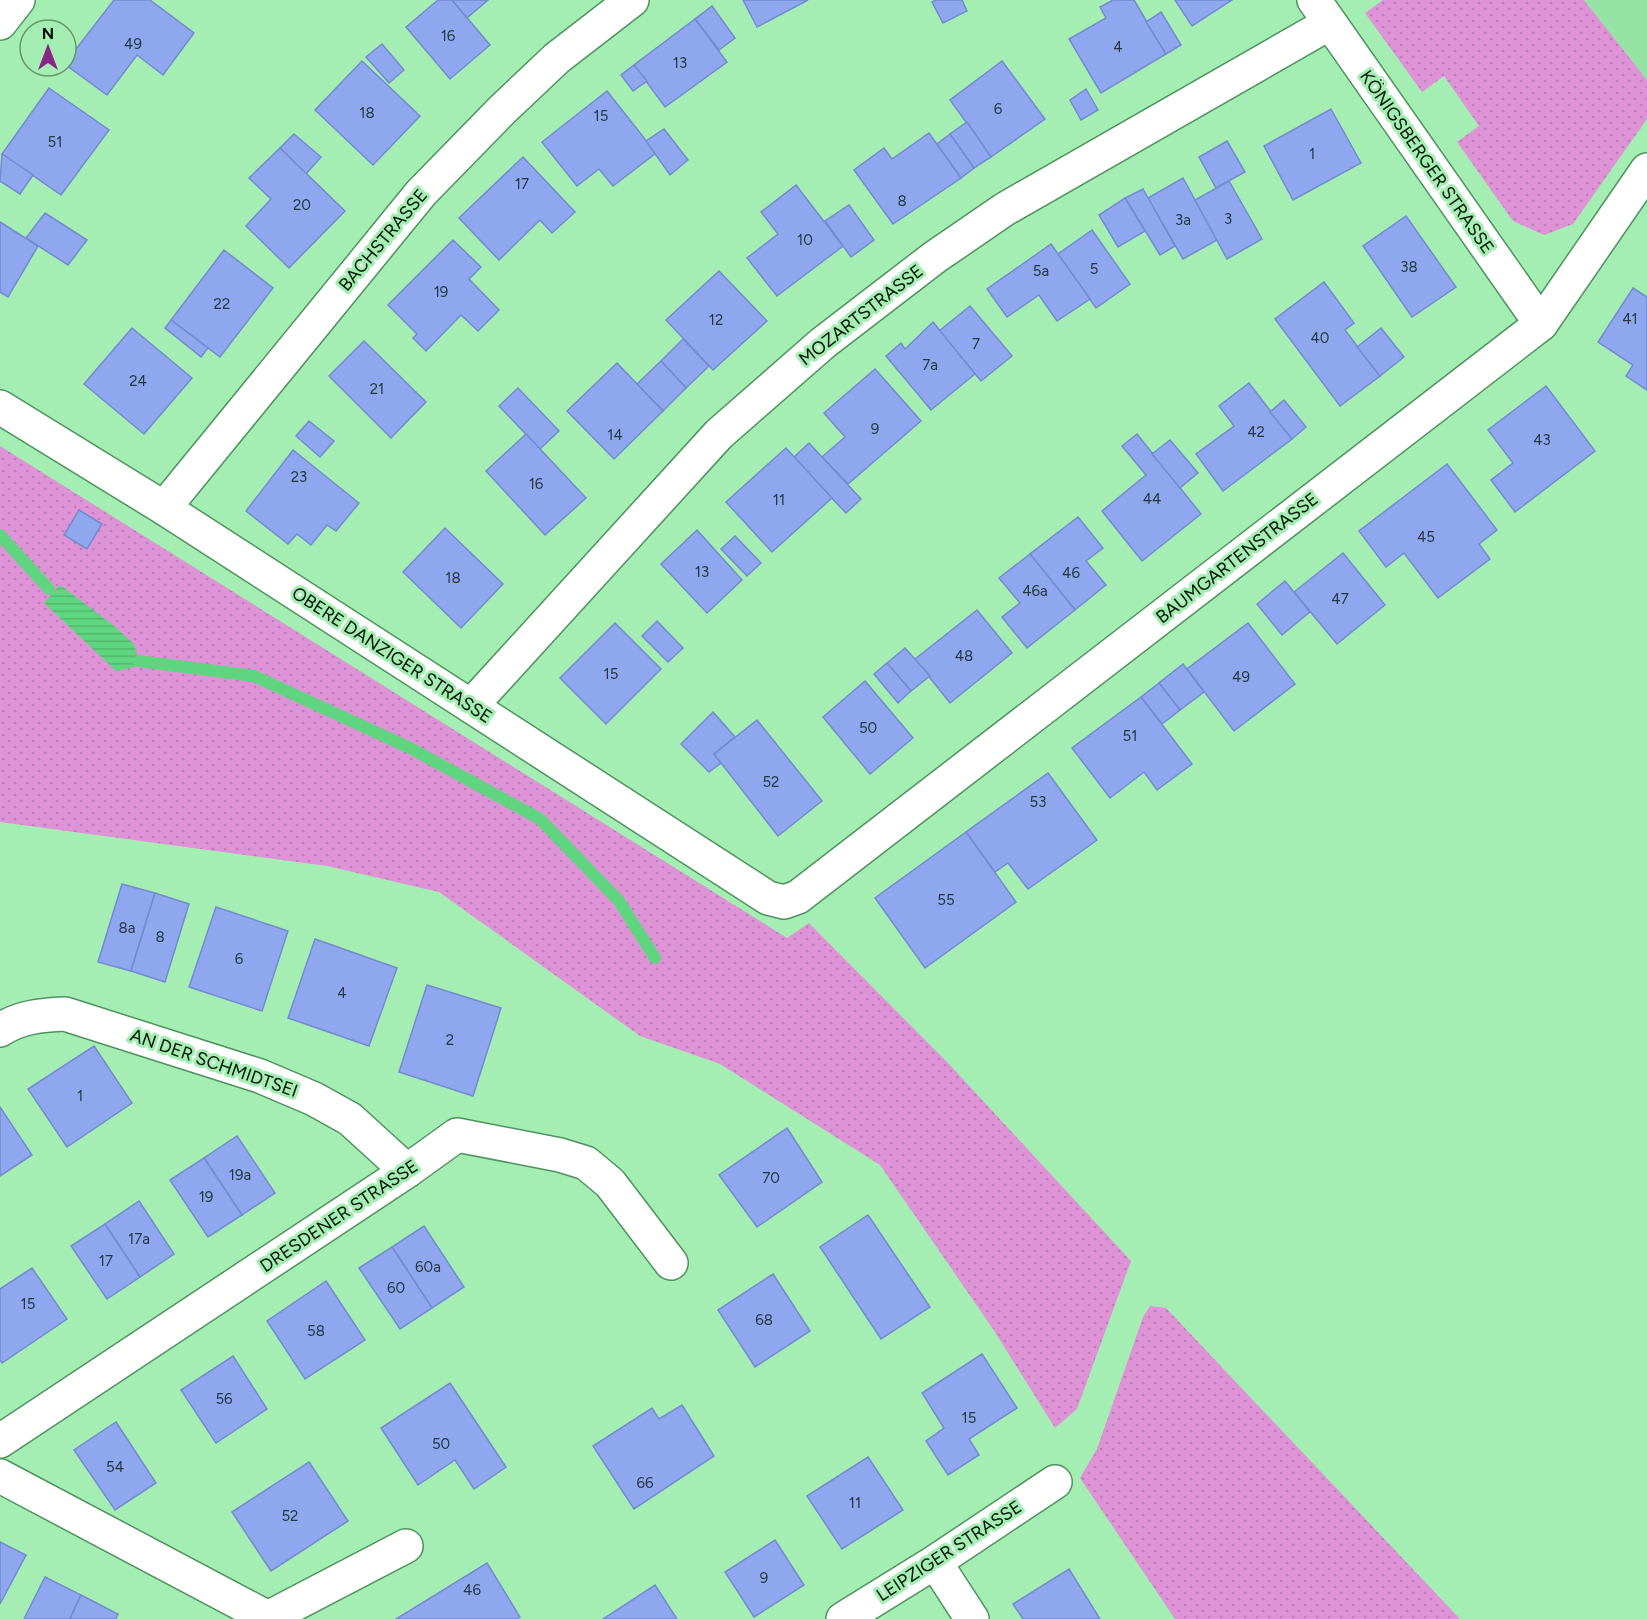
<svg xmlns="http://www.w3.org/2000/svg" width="1647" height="1619" font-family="Figtree,sans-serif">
	<defs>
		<pattern id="grass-dots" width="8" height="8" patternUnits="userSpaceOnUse" patternTransform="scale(1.5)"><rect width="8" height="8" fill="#de93d7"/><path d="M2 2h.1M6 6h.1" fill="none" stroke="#bd7eb7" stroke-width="1.8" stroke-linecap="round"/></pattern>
		<pattern id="water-rules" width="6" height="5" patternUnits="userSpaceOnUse" patternTransform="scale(1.5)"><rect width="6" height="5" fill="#60d57f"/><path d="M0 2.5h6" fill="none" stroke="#52b66c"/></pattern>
	</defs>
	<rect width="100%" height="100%" fill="#a5eeb3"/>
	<polygon fill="#95e4a5" points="1584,0 1647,0 1647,80"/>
	<g fill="url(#grass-dots)">
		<polygon points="1383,0 1584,0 1647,80 1647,119 1573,224 1544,235 1513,221 1457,142 1479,126 1444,76 1422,92 1365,13"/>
		<polygon points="0,446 787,938 809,923 948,1063 1131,1261 1077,1409 1055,1428 993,1329 880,1165 720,1064 640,1036 439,892 327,866 0,822"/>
		<polygon points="1150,1306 1166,1308 1460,1619 1175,1619 1080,1478 1097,1449 1143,1317"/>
	</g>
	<polygon fill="url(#water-rules)" points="60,585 113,625 134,644 139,661 135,667 116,671 44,603"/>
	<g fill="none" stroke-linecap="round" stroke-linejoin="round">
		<g stroke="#60d57f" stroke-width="12">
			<polyline points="0,535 49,589"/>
			<polyline points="139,661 254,676 412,749 540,819 619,901 655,958"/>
		</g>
	</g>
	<g fill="#8fa7ef" stroke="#748ad0" stroke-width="1.5">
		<polygon points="114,0 150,0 194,33 163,75 137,55 107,95 66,65 66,62"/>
		<polygon points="438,0 452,0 490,45 450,79 406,27"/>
		<polygon points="452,0 488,0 467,18"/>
		<polygon points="743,0 808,0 757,27"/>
		<polygon points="936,0 962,0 967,11 943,23 932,2"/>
		<polygon points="1113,0 1134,0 1166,54 1101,93 1069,39 1106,18 1100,7"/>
		<polygon points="1175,0 1232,0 1192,26"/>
		<polygon points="712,6 735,38 719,50 695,19"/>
		<polygon points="1161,12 1181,45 1166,54 1146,22"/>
		<polygon points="695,19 727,62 665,107 634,65"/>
		<polygon points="382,44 404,70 389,83 366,57"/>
		<polygon points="362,61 420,116 373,165 315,110"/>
		<polygon points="1002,61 1045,119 991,157 950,100"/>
		<polygon points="634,65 647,81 633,91 621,75"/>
		<polygon points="49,88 109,130 61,195 2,154"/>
		<polygon points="1086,89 1098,110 1081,120 1070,100"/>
		<polygon points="607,91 656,153 613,186 599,169 577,186 542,142"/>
		<polygon points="1331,109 1361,163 1293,200 1264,146"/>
		<polygon points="967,122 991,157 974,168 950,134"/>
		<polygon points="664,129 688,160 670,175 646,141"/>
		<polygon points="929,133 961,178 893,224 854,170 884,148 892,159"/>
		<polygon points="294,134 321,157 306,174 280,148"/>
		<polygon points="950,134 974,168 961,178 937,144"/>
		<polygon points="1227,141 1245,172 1216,188 1199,157"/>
		<polygon points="280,148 345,211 289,268 246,226 271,199 249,178"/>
		<polygon points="2,154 33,175 20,194 0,181"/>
		<polygon points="523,157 575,212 552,233 540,220 499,260 459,218"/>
		<polygon points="1183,178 1217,240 1183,259 1148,198"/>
		<polygon points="1229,181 1262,239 1227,259 1195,200"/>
		<polygon points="796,185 843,246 777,296 747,258 778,234 761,212"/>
		<polygon points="1143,189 1175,246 1160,255 1125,198"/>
		<polygon points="1125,198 1145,231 1118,247 1099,215"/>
		<polygon points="849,205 874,240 851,257 825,221"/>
		<polygon points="45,213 87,240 68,265 26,238"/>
		<polygon points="1406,216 1456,287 1412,317 1363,246"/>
		<polygon points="0,222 38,246 8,297 0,292"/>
		<polygon points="1092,230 1130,284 1096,308 1058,254"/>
		<polygon points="453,240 481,267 469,279 499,310 478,331 461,315 426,351 413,338 417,334 388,305"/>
		<polygon points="1051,244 1090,299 1057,321 1039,295 1007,317 987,289"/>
		<polygon points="224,250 273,288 220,357 171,320"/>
		<polygon points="719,271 767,321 713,370 666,320"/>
		<polygon points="1324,282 1354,323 1345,330 1380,376 1340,406 1275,319"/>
		<polygon points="1633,288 1647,297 1647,390 1626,376 1633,365 1598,342"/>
		<polygon points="970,306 1012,356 981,381 939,331"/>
		<polygon points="171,320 208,348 201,357 165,328"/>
		<polygon points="933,322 975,374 931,410 886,356 901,343 905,349"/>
		<polygon points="132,328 192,378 144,434 84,384"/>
		<polygon points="1381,328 1404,357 1380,376 1357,347"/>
		<polygon points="683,339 709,366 686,388 661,361"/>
		<polygon points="364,341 426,402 391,438 329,376"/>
		<polygon points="661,361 686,388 663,411 637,384"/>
		<polygon points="617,363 663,411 614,459 567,411"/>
		<polygon points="875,369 921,421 848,484 822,457 845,437 824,413"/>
		<polygon points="1249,383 1292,439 1223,491 1196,454 1234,426 1219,406"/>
		<polygon points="1546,386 1595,451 1515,512 1491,480 1513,463 1488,430"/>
		<polygon points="518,388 559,431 540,449 499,406"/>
		<polygon points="1284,400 1306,427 1292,439 1270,412"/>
		<polygon points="309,421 334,441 320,457 296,436"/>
		<polygon points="526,434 586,498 545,535 486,471"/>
		<polygon points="1137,434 1201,514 1142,561 1102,511 1146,475 1122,446"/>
		<polygon points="1170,440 1198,473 1180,488 1152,454"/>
		<polygon points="809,443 861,499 846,513 793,458"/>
		<polygon points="786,448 832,498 772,552 726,502"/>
		<polygon points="293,450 359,503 336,531 327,525 311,545 297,534 288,544 246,511"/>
		<polygon points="1447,464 1497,530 1479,544 1490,559 1438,598 1404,553 1386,567 1359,531"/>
		<polygon points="79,510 102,524 87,549 64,535"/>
		<polygon points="1078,517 1103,548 1086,561 1106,585 1075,610 1030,554"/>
		<polygon points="445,528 503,584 461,628 403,572"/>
		<polygon points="697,530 742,580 707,613 661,564"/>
		<polygon points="735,536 761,563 747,576 721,549"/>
		<polygon points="1343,553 1385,605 1337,644 1294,592"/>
		<polygon points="1030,554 1075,610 1027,648 1002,617 1020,603 999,578"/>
		<polygon points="1285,581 1310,612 1282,635 1257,604"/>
		<polygon points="977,610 1012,653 950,703 915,659"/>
		<polygon points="657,621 683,648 668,662 642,636"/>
		<polygon points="615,623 661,669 606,724 560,678"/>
		<polygon points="1248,623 1295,684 1234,731 1187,669"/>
		<polygon points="905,648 930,676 911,691 887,663"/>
		<polygon points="887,663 911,691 898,703 874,674"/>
		<polygon points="1183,664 1204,692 1180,710 1159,683"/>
		<polygon points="865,681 913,738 870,774 823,717"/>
		<polygon points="1159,683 1180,710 1162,724 1141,697"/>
		<polygon points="1141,697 1192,764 1157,790 1144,772 1110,798 1072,748"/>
		<polygon points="713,712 735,737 714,754 721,763 709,772 681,744"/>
		<polygon points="757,720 822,801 778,836 714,754"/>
		<polygon points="1048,773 1097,840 1028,889 1008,863 995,872 966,832"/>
		<polygon points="966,832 1016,902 925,968 875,898"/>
		<polygon points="122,884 155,893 131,971 98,962"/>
		<polygon points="155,893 189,904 165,982 131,971"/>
		<polygon points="216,907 288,931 262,1011 189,987"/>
		<polygon points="315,939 397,968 369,1046 288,1018"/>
		<polygon points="427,985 501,1008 473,1096 399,1072"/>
		<polygon points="94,1046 132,1103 67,1147 28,1089"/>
		<polygon points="0,1107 32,1155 0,1176"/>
		<polygon points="787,1128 822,1182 757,1227 719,1175"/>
		<polygon points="237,1136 275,1193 242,1215 204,1158"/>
		<polygon points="204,1158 242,1215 208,1237 170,1180"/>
		<polygon points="139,1201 174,1254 140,1277 105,1224"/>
		<polygon points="868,1215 930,1307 881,1339 820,1247"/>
		<polygon points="105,1224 140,1277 107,1299 71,1246"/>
		<polygon points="424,1226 464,1287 432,1308 392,1247"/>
		<polygon points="392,1247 432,1308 400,1329 359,1268"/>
		<polygon points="32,1268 67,1319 2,1363 0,1360 0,1289"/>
		<polygon points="773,1274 810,1331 755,1367 718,1310"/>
		<polygon points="326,1281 365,1340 305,1379 267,1321"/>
		<polygon points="982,1354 1017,1408 969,1439 979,1455 948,1475 926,1441 944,1428 922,1393"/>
		<polygon points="233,1356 267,1409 216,1443 181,1390"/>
		<polygon points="450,1383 506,1467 474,1489 455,1460 418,1485 381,1428"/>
		<polygon points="682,1405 714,1456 634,1509 593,1446 652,1408 659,1419"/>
		<polygon points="116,1422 156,1483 115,1510 74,1450"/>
		<polygon points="868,1457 903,1510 842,1549 807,1496"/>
		<polygon points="309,1462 348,1521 271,1571 232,1512"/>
		<polygon points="775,1540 804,1585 754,1617 725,1572"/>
		<polygon points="0,1542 26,1555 0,1604"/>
		<polygon points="487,1563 520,1617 517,1619 396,1619"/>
		<polygon points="1069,1569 1100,1619 1023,1619 1013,1604"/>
		<polygon points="45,1577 81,1595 70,1619 24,1619"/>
		<polygon points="655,1585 677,1619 603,1619"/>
		<polygon points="81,1595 118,1614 116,1619 70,1619"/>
	</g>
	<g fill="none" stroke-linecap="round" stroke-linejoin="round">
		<g stroke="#4c935d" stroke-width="36">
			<g id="minor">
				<polyline points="1314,0 1541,324"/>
				<polyline points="0,23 18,0"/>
				<polyline points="0,407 164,508 768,898 784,902 798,897 1541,324 1647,170"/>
				<polyline points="164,508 421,193 502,110 557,58 632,0"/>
				<polyline points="471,706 719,434 823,343 935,257 1005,209 1330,23"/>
				<path d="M0,1030C20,1017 41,1015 65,1014L260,1076L314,1099L350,1119L407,1171"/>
				<polyline points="0,1441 407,1171 457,1135 560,1155 586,1163 610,1183 671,1263"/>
				<polyline points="0,1476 270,1619"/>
				<polyline points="935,1562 972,1619"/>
				<polyline points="268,1618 406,1546"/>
				<polyline points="843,1619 935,1562 1055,1482"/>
			</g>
		</g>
		<use href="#minor" stroke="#fff" stroke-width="33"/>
	</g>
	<g text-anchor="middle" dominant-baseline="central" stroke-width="6" stroke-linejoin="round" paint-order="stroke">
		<g font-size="15" fill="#24383d">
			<text x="448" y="36">16</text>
			<text x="133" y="44">49</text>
			<text x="1118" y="47">4</text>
			<text x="680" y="63">13</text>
			<text x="998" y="109">6</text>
			<text x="367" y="113">18</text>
			<text x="601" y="116">15</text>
			<text x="55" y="142">51</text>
			<text x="1312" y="154">1</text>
			<text x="522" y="184">17</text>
			<text x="902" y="201">8</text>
			<text x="302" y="205">20</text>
			<text x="1228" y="219">3</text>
			<text x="1183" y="220">3a</text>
			<text x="805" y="240">10</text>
			<text x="1409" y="267">38</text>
			<text x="1094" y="269">5</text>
			<text x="1041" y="271">5a</text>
			<text x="441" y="292">19</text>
			<text x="222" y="304">22</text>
			<text x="1630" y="319">41</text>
			<text x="716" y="320">12</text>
			<text x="1320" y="338">40</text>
			<text x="976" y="344">7</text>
			<text x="930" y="365">7a</text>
			<text x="138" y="381">24</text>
			<text x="377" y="389">21</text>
			<text x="875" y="429">9</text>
			<text x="1256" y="432">42</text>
			<text x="615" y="435">14</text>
			<text x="1542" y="440">43</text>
			<text x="299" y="477">23</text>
			<text x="536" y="484">16</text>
			<text x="1152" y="499">44</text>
			<text x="779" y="500">11</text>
			<text x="1426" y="537">45</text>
			<text x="702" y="572">13</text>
			<text x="1071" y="573">46</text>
			<text x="453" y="578">18</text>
			<text x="1035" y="591">46a</text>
			<text x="1340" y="599">47</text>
			<text x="964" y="656">48</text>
			<text x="611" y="674">15</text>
			<text x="1241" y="677">49</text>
			<text x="868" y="728">50</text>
			<text x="1130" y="736">51</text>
			<text x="771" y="782">52</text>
			<text x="1038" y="802">53</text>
			<text x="946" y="900">55</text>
			<text x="127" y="928">8a</text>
			<text x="160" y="937">8</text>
			<text x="239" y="959">6</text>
			<text x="342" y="993">4</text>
			<text x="450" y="1040">2</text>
			<text x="80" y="1096">1</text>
			<text x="240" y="1175">19a</text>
			<text x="771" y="1178">70</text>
			<text x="206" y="1197">19</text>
			<text x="139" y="1239">17a</text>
			<text x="106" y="1261">17</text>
			<text x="428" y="1267">60a</text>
			<text x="396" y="1288">60</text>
			<text x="28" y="1304">15</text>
			<text x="764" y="1320">68</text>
			<text x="316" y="1331">58</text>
			<text x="224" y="1399">56</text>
			<text x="969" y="1418">15</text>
			<text x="441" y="1444">50</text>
			<text x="115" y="1467">54</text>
			<text x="645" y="1483">66</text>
			<text x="855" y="1503">11</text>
			<text x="290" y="1516">52</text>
			<text x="764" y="1578">9</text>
			<text x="472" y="1590">46</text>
		</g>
		<g font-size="18" fill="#001302" stroke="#a5eeb3">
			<text transform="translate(1427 162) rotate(55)">KÖNIGSBERGER STRASSE</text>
			<text transform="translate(383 240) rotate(-50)">BACHSTRASSE</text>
			<text transform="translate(861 315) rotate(-38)">MOZARTSTRASSE</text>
			<text transform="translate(1237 558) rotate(-38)">BAUMGARTENSTRASSE</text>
			<text transform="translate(392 655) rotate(33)">OBERE DANZIGER STRASSE</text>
			<text transform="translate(214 1063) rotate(19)">AN DER SCHMIDTSEI</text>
			<text transform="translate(339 1216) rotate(-34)">DRESDENER STRASSE</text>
			<text transform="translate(949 1551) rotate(-33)">LEIPZIGER STRASSE</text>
		</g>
	</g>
	<g transform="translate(48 48)"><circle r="28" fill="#a5eeb3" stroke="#63966c" stroke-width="1.5"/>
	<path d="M0-4.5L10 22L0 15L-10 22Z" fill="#8c2388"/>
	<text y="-9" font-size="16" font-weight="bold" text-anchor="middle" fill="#001302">N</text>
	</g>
</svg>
